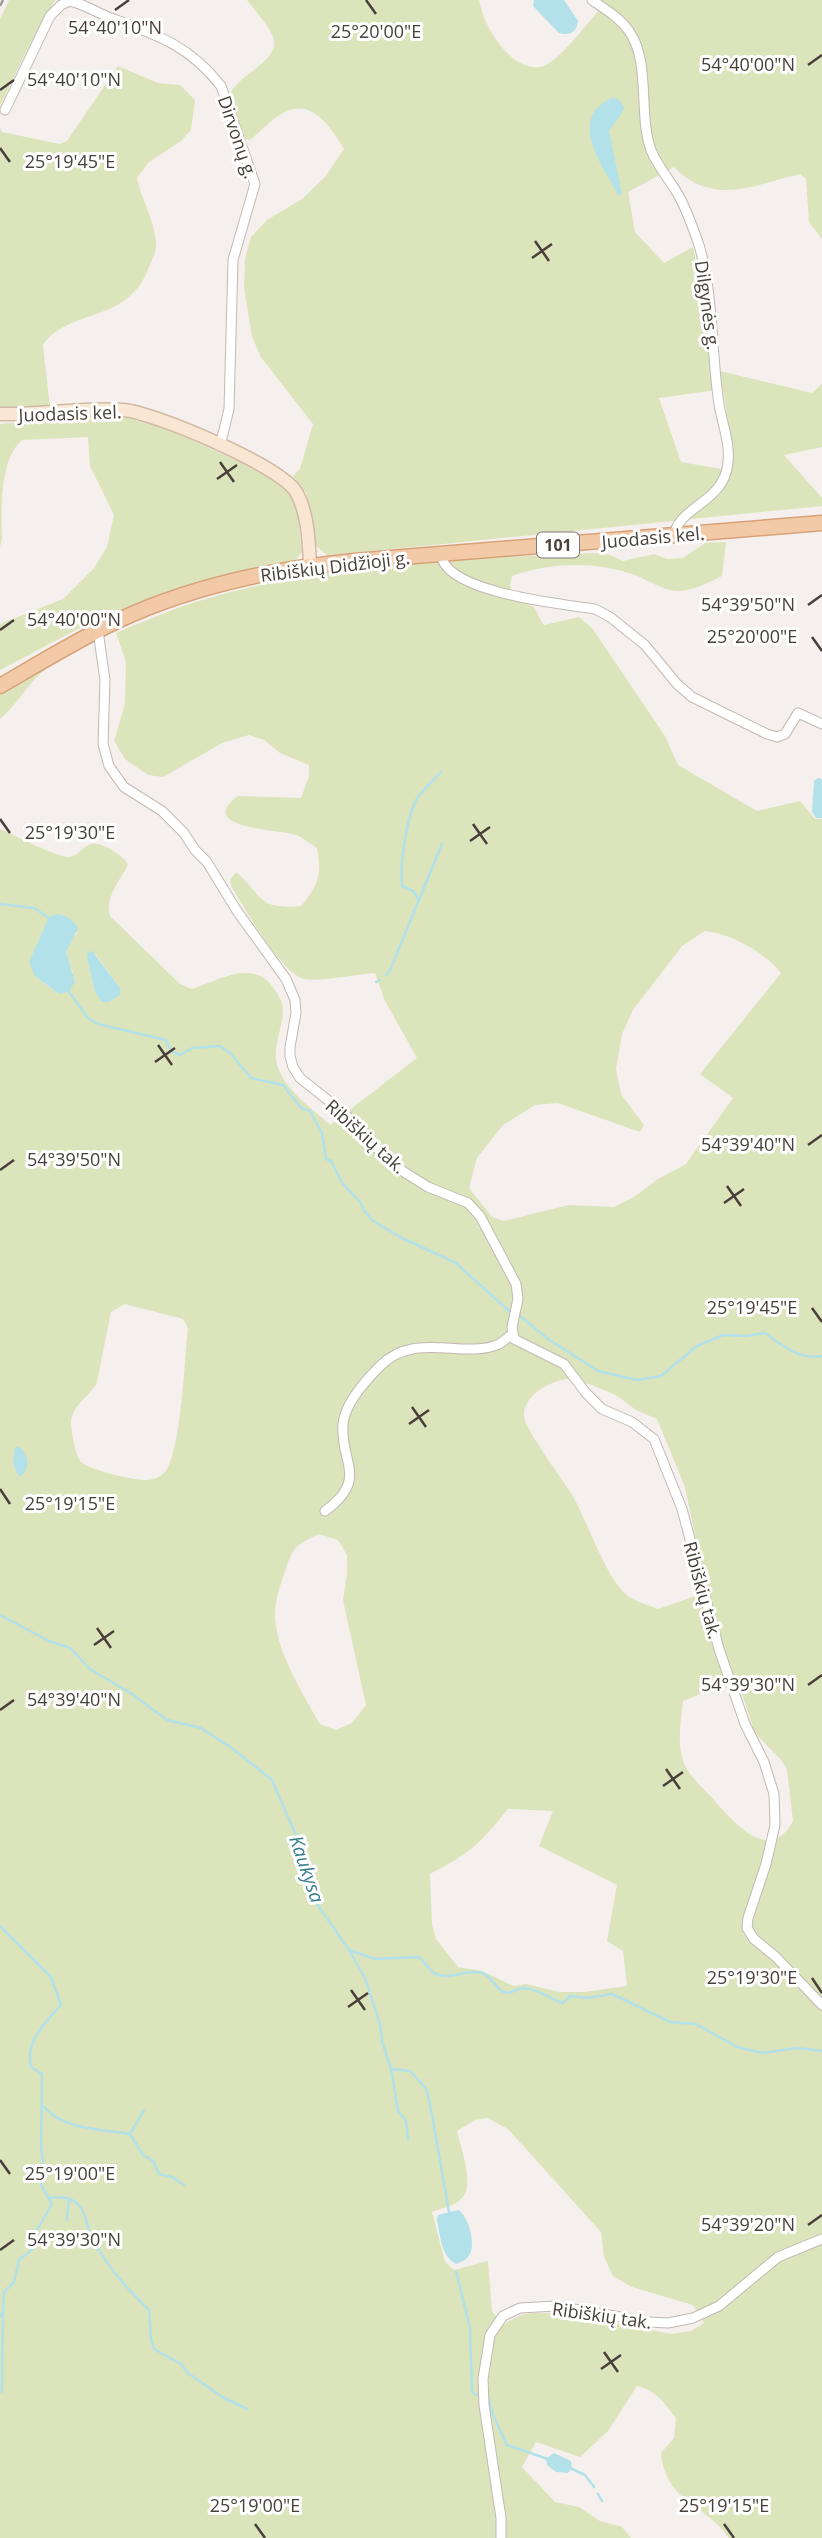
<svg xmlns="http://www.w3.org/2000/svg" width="822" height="2538" font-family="'Open Sans',sans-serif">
	<rect width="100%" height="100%" fill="#f5f0ed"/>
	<g fill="#dce4bb" fill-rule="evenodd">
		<polygon points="9,0 55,0 25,54 0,106 0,19"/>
		<path d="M247,0H479C483,20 492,36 506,52C515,61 530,71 544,66C561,59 591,19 604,4L601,0H822V239L809,222L806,179L800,174C753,185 713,207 674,167L628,192L635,232L664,263L693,247L699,278L711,369L812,393L822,384V447L784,455L822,498V506L394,549L327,555L315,545L306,493L293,476L300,469L313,424L260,356L252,336L244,288L245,259L251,237L267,220L302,199L325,177L344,149C332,129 313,98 285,112C273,118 261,131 250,140L243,138C239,127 230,113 229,102C227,77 283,63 273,37C268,24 255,11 247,0ZM723,389L733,454L721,469L681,462L659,398Z"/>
		<path d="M118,66L158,83L180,85L195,100L191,130L181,141L149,162L137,178C141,198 158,229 156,247C156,253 151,261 149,267C128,325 69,307 43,345L50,408L1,409L0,423V128L2,132L60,144L67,141Z"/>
		<path d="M116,415L164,428L265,473L284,485L297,508L302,552L294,562L247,571L122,612L114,610L0,670V624L63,599L94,568L107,547L114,515L90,466L88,437L22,440C0,459 1,506 2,539L0,547V424Z"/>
		<path d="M726,542L722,576C708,583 693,591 676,591C663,590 647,580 635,575C596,561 551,562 512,576L510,585L515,601C542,607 531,606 544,625L579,617L592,628L665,736L678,765L757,811L800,801L815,819H822V2538H729C706,2504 665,2502 661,2453L674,2438L676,2418C664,2403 656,2390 637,2386L608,2431L580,2457L536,2442L522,2467L555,2502L579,2507L600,2521L622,2527L631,2538H0V829C15,835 54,856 68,857C79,857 82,846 91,844C101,841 124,856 128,865C120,880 104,899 110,916L180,984L192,989C217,981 252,959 272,986C277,993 283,1001 283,1010C283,1027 272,1048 277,1064C283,1089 312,1108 330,1125L417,1058L385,1001L375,973C358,974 319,982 304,979C281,973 244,907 231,886L230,880L236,872C264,896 256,910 301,906C319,884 322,876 317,848C310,843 301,836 293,834C279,830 194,828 238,796L301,798L309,776V765L280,753L264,740L249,735L222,743L163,777L148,775L125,759L114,741L125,704L126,662L116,633C137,624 159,615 180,607C311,563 459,559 595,553L610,555L623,561L654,554L667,559L683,558L705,543ZM57,914L77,933C63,946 65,956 73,972L59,994L35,976ZM705,931C732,934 764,952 781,973L700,1074L733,1098L686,1164L658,1179L634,1197L614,1207L569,1205L504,1221L492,1217L469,1188L477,1158L503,1125L535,1105L558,1103L640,1132L644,1125L621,1094L616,1069L622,1034L633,1010L682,946ZM95,954L120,988L95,992L87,958ZM125,1304L183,1319L188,1328C184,1362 182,1444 166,1471C162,1476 154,1480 147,1480C135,1481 89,1470 81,1462C75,1455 71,1430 71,1421C72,1406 91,1395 97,1382L111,1312ZM567,1379L589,1384L616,1395L636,1410L657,1419L685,1487L707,1592L658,1609C649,1605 636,1602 628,1596C605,1578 587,1519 571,1493C561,1477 524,1429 524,1415C524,1395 550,1381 567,1379ZM319,1534L338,1540L347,1555V1573L343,1600L366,1705L352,1723L336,1730L320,1724C303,1694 275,1650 275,1614C275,1602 279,1589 283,1577C293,1549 291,1547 319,1534ZM737,1679L755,1733L782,1761L787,1769L793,1821C769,1866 733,1821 713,1799C703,1788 688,1775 683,1761C677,1741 681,1721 683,1701ZM508,1809L553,1811L539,1846L617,1885L607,1941L623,1951L627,1986L584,1992H560L526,1984L514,1986L482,1971L458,1967L436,1939L432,1925L430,1874C469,1854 480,1844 508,1809ZM487,2118L508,2129L601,2232L604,2257L613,2276L632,2287L693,2305L704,2323L691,2331L671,2334L556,2311C547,2314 543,2313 534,2313C522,2313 512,2319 503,2325L492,2311L488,2261L454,2270L445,2262L432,2212C443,2208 456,2206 463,2197C474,2185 461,2147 457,2131L475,2120Z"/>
		<path d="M47,668C28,682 18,704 0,719V694Z"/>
	</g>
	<g fill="#b2e1e9">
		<path d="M534,0H564L578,21C577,32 569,36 559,33L533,6Z"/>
		<path d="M612,98L618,99L624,107L622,113L609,131L622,194L619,196C603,166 566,119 612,98Z"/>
		<polygon points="818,778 822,779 822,818 816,818 812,812 814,781"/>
		<path d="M57,914C66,915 74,920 78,928L66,952L75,982L68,992L59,994L35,976L29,962L49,917Z"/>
		<polygon points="92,951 120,988 120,995 109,1002 102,1002 95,992 87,958 88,952"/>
		<path d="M15,1447H19C29,1455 31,1470 19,1477L13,1464Z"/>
		<path d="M458,2210C468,2215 476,2243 470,2254C467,2260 461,2262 456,2264C441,2256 440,2235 437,2219L438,2215Z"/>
		<polygon points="554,2453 571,2461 572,2468 568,2473 556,2472 547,2465 546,2459"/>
	</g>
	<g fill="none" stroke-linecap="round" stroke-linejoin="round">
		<g stroke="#b2e1e9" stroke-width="2.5">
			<path d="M418,899L413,891L402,886C400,864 406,816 418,797C424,788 434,780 441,772"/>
			<polyline points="0,904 34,908 49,918"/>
			<polyline points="386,975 390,970 442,844"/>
			<polyline points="376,982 380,980"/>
			<polyline points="67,989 88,1018 98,1024 166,1040 171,1051 180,1055 192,1048 220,1046 230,1053 251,1078 283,1085 301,1108 310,1111 322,1133 326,1159 331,1161 342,1183 360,1202 365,1212 373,1221 402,1238 456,1263 510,1312"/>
			<path d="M520,1316L548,1339L598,1371L637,1380L661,1376L697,1346L723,1335L746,1336L765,1333C783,1346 799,1360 822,1356"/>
			<polyline points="0,1615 49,1641 70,1648 90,1669 132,1694 167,1720 201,1728 233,1749 272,1780 299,1842 306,1876 317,1890 317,1904 349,1950 365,1978 380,2024 382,2041 391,2069 398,2111 406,2121 408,2140"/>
			<path d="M0,1926L51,1977L61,2005C45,2023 25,2041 31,2067L42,2074L41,2147L43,2162L41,2185L52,2204L36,2232L39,2238L35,2244L34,2248L19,2260L14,2282L4,2292L3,2312L0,2316"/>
			<path d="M349,1950L375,1959L419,1957C424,1962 429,1969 434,1973C449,1982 466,1968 482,1973C492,1977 494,1986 502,1991C508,1996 516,1989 523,1988C537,1988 550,1999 563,2003L570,1996L587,1998L612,1994L670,2022L696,2024L737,2047L762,2053L797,2048L822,2051"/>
			<polyline points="391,2069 410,2071 426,2088 430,2104 449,2212"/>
			<path d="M42,2105C63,2130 99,2129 130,2134L143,2155L153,2161L159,2174L172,2177L184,2185"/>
			<polyline points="130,2134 144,2110"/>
			<path d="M50,2198C61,2196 72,2197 80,2206C86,2214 87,2227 92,2237C106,2266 126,2287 149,2310L151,2339L154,2349L181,2364L188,2373L222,2397L247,2409"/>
			<polyline points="67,2220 69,2199"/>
			<polyline points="456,2271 470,2328 472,2392 477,2395"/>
			<polyline points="2,2392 3,2312"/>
			<path d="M488,2396C492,2417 499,2427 507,2445L548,2459"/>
			<polyline points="570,2468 585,2475 594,2487"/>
			<polyline points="598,2494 602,2501"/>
		</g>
		<g stroke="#c2b9b3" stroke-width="11">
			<g id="street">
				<path d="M592,0C605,9 620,18 629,31C651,62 638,115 651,150C657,165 668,178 676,191C686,207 693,228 699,245C714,296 711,352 719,404C722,423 730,442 728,462C725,503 678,506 674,536"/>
				<path d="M5,110L50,16L61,5L70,1C85,4 97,13 111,18C157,35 189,45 221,86L255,184L233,260L229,409L220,446"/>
				<path d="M441,554C444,593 564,604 595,609L610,617L645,645L677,684L692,697L767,734L777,737L785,734L798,713L822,724"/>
				<polyline points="98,631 105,680 103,744 109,766 124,787 162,811 184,833 195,850 207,862 237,911 286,979 295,1000 296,1013 290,1047 290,1056 293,1067 300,1078 344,1113 385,1157 404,1172 428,1187 468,1203 480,1216 516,1284 518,1299 512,1327 514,1339 564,1364 586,1393 602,1409 632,1422 654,1439 682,1509 719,1649 745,1724 764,1762 774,1794 775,1825 766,1864 748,1918 747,1928 754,1939 776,1957 822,2005"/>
				<path d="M325,1511C369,1479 340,1463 343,1424C345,1403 366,1380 380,1366C416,1330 464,1360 499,1344C503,1342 508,1337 512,1334"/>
				<polyline points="501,2538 501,2518 484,2405 483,2379 490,2335 503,2316 520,2308 556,2306 650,2322 668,2323 693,2318 719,2306 778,2257 822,2239"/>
			</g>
		</g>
		<g stroke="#d1baa4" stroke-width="15">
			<path id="secondary" d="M0,414C41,415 83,407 124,410C155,413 281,466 296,492C308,512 309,543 310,566"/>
		</g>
		<g stroke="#d7a279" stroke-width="17">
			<path id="primary" d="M0,686C38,664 77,640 117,621C191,586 273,569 354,561L822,523"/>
		</g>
		<use href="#street" stroke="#fff" stroke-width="9"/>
		<use href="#secondary" stroke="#f9e6d3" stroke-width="12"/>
		<use href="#primary" stroke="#f3caa8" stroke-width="14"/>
		<polyline stroke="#9a9a9a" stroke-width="2.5" stroke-dasharray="9 9" stroke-linecap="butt" points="0,6 3,0"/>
	</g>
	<path fill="none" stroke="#49403b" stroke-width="2.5" d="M366,0L376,14M115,10L129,0M808,65L822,55M0,90L14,80M0,148L10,162M535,241L549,261M532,258L552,244M220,462L234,482M217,479L237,465M808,605L822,595M0,630L14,620M812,637L822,651M0,819L10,833M473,824L487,844M470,841L490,827M158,1045L172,1065M155,1062L175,1048M808,1145L822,1135M0,1170L14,1160M727,1186L741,1206M724,1203L744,1189M812,1308L822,1322M412,1407L426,1427M409,1424L429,1410M0,1489L10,1504M97,1628L111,1648M94,1645L114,1631M808,1685L822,1675M0,1710L14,1700M666,1769L680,1789M663,1786L683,1772M812,1978L822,1993M351,1990L365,2010M348,2007L368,1993M0,2160L10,2174M808,2225L822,2215M0,2250L14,2240M604,2352L618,2372M601,2369L621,2355M255,2524L265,2538M724,2524L734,2538"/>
	<g text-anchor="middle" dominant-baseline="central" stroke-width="6" stroke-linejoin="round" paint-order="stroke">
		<rect fill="#fff" stroke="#807976" stroke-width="2" x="537" y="532.5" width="42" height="25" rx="5"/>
		<g font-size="16" font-weight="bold" fill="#49403b">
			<text x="558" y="545">101</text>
		</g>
		<g font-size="18" fill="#49403b" stroke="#fff">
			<text transform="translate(238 137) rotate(71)">Dirvonų g.</text>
			<text transform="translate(708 305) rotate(82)">Dilgynės g.</text>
			<text transform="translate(70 413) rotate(-2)">Juodasis kel.</text>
			<text transform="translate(653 537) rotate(-5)">Juodasis kel.</text>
			<text transform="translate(335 566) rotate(-7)">Ribiškių Didžioji g.</text>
			<text transform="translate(366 1136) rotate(42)">Ribiškių tak.</text>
			<text transform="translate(703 1590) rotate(75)">Ribiškių tak.</text>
			<text transform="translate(602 2315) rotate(8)">Ribiškių tak.</text>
		</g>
		<g font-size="19" font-style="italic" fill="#377d8b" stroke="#fff">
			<text transform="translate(307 1869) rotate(71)">Kaukysa</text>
		</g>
	</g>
	<g font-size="18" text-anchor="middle" fill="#49403b" stroke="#fff" stroke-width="6" stroke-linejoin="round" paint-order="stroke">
		<text x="115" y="34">54°40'10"N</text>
		<text x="376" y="38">25°20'00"E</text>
		<text x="748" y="71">54°40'00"N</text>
		<text x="74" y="86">54°40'10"N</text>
		<text x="70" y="168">25°19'45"E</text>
		<text x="748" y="611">54°39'50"N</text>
		<text x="74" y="626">54°40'00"N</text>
		<text x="752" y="643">25°20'00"E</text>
		<text x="70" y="839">25°19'30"E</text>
		<text x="748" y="1151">54°39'40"N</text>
		<text x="74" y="1166">54°39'50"N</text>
		<text x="752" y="1314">25°19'45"E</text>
		<text x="70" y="1510">25°19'15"E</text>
		<text x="748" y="1691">54°39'30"N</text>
		<text x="74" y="1706">54°39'40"N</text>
		<text x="752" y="1984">25°19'30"E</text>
		<text x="70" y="2180">25°19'00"E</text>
		<text x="748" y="2231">54°39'20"N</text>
		<text x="74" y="2246">54°39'30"N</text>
		<text x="255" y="2512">25°19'00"E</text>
		<text x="724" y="2512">25°19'15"E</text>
	</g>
</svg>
